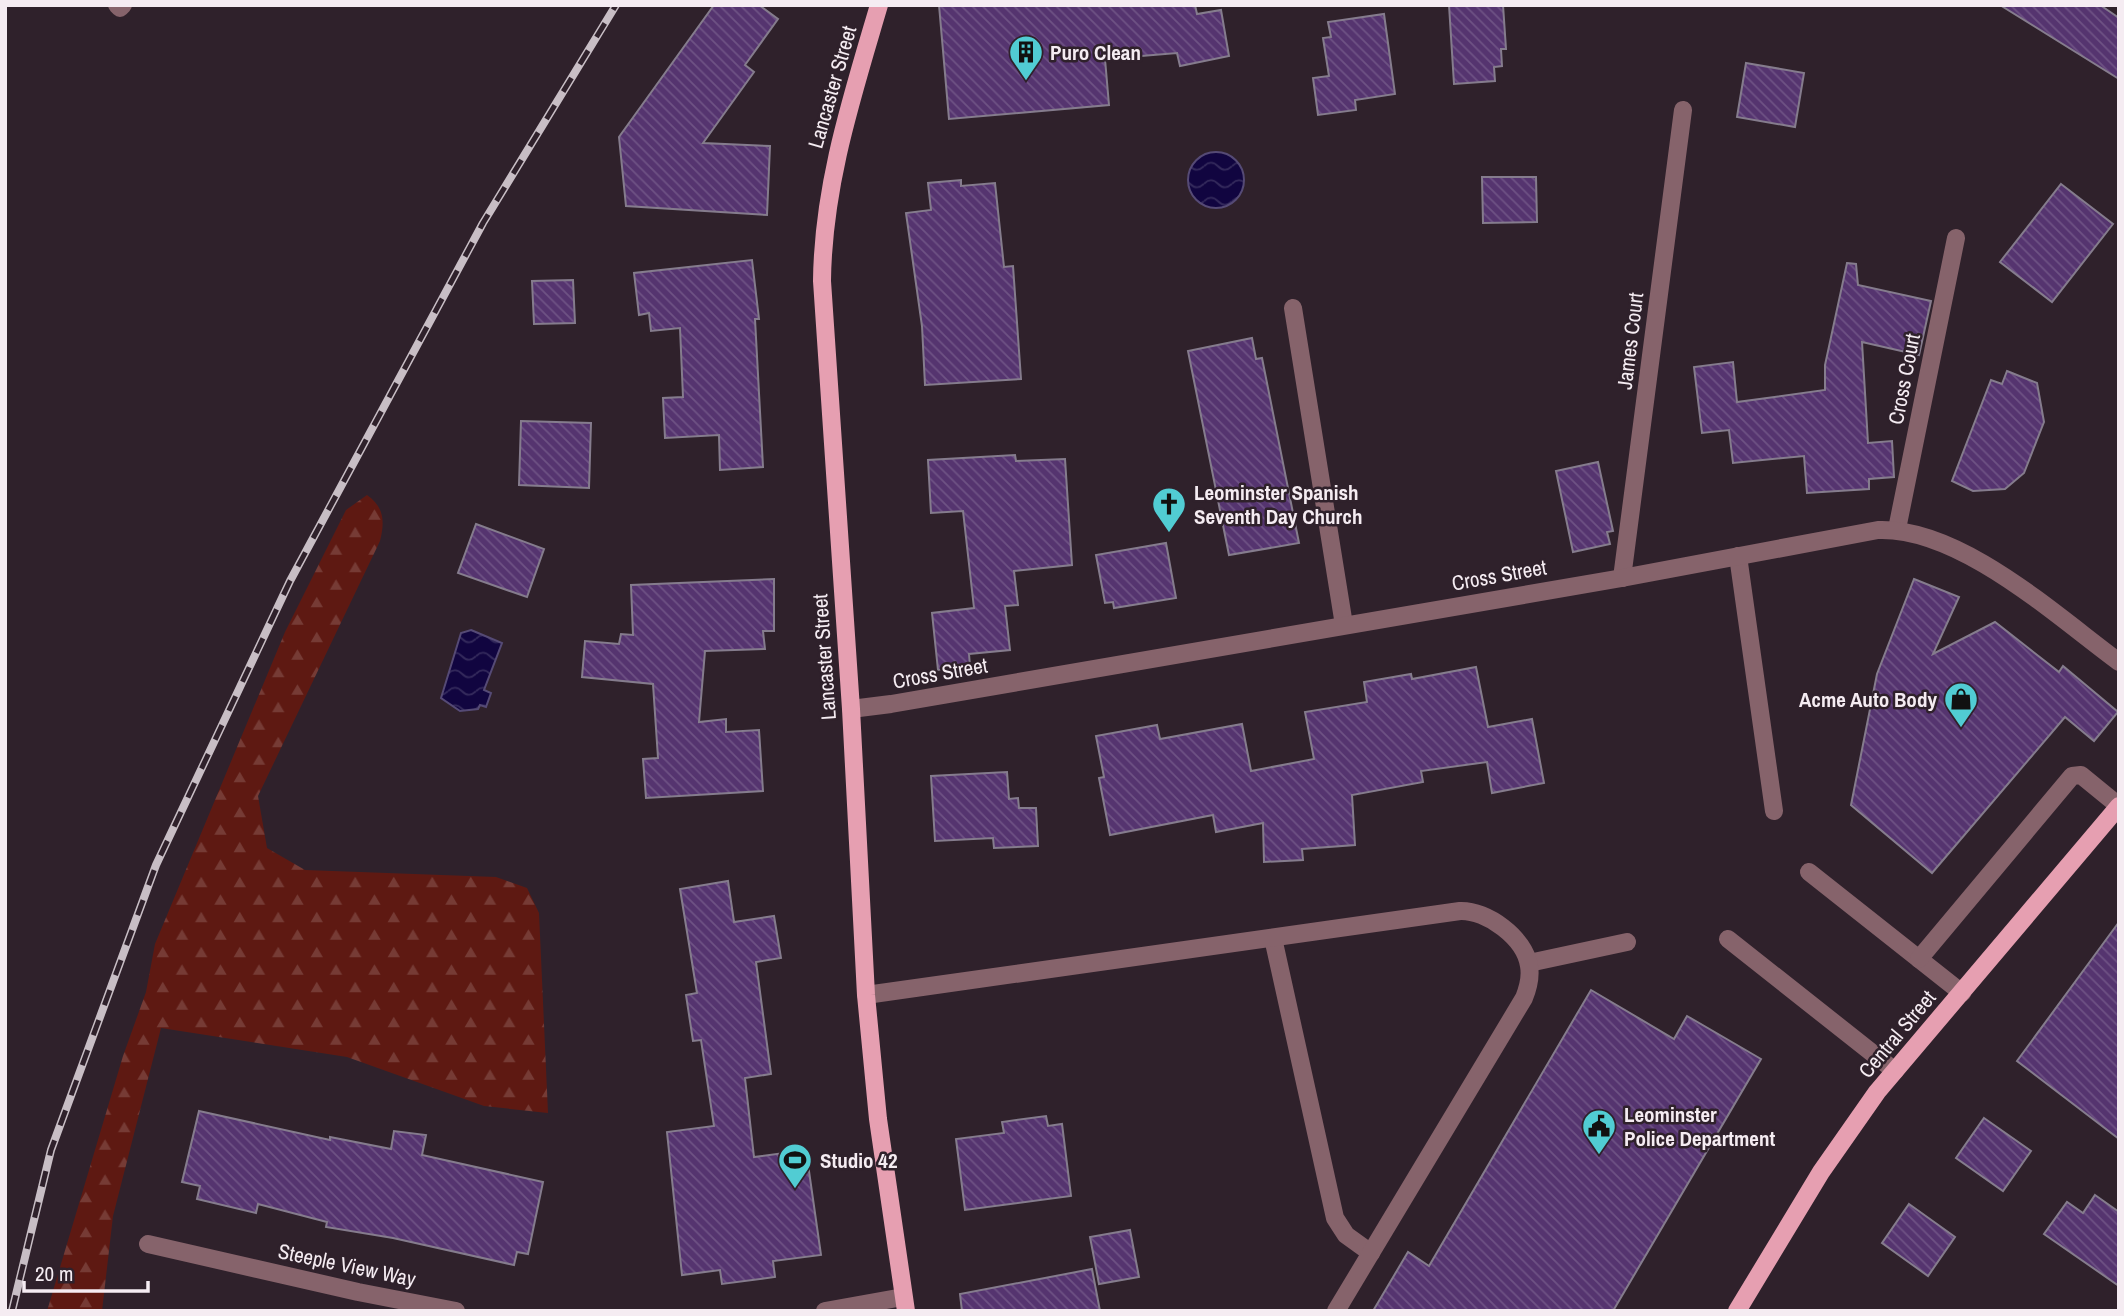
<svg xmlns="http://www.w3.org/2000/svg" width="2124" height="1316" font-family="'Archivo Narrow',sans-serif">
	<defs>
		<pattern id="forest-firs" width="22" height="20" patternUnits="userSpaceOnUse" patternTransform="scale(1.75)"><rect width="22" height="20" fill="#5e1912"/><path d="M5 1l3.5 6h-7zM16 11l3.5 6h-7z" fill="#763b35"/></pattern>
		<pattern id="water-waves" width="16" height="10" patternUnits="userSpaceOnUse" patternTransform="scale(1.75)"><rect width="16" height="10" fill="#110540"/><path d="M0 5q4-4 8 0t8 0" fill="none" stroke="#342a5c"/></pattern>
		<pattern id="building-back-hatch" width="6" height="6" patternUnits="userSpaceOnUse" patternTransform="scale(1.75)"><rect width="6" height="6" fill="#55346f"/><path d="M-1 5l2 2M0 0l6 6M5-1l2 2" fill="none" stroke="#6e5284"/></pattern>
	</defs>
	<rect width="100%" height="100%" fill="#2f212b"/>
	<path fill="url(#forest-firs)" d="M367,495C384,507 385,521 380,541L258,796L267,848L305,870L496,877L527,888L539,913L548,1113L484,1106L347,1057L161,1028L113,1216L102,1311H47L123,1056L146,992L155,944L285,632L346,510Z"/>
	<g fill="url(#water-waves)" stroke="#554a75" stroke-width="2">
		<circle cx="1216" cy="180" r="28"/>
		<polygon points="471,630 502,643 484,690 491,693 486,707 480,705 478,709 460,711 441,698 461,633"/>
	</g>
	<g fill="url(#building-back-hatch)" stroke="#857c8d" stroke-width="2">
		<polygon points="714,5 759,5 778,19 745,65 754,72 703,143 770,146 767,215 626,206 619,137"/>
		<polygon points="939,5 1195,5 1197,14 1221,10 1229,56 1180,66 1177,53 1105,59 1109,105 949,119"/>
		<polygon points="1449,5 1503,5 1506,49 1501,49 1502,66 1494,67 1495,81 1454,84"/>
		<polygon points="2000,5 2100,5 2119,18 2119,79"/>
		<polygon points="1384,14 1395,94 1355,100 1356,110 1318,115 1313,78 1329,76 1323,38 1331,37 1328,22"/>
		<polygon points="1746,63 1804,73 1795,127 1737,117"/>
		<polygon points="1482,177 1536,177 1537,222 1483,223"/>
		<polygon points="961,180 961,186 995,183 1004,267 1013,266 1021,379 925,385 922,326 906,213 931,210 928,183"/>
		<polygon points="2061,184 2113,224 2052,302 2000,262"/>
		<polygon points="752,260 759,319 755,319 763,467 720,470 719,435 665,438 663,398 683,397 680,328 651,331 649,313 639,315 634,273"/>
		<polygon points="1847,263 1856,264 1858,285 1931,301 1919,355 1862,342 1868,443 1892,441 1894,477 1869,479 1869,489 1807,493 1804,456 1733,463 1729,430 1702,433 1694,367 1733,362 1737,402 1825,390 1825,365"/>
		<polygon points="573,280 575,323 534,324 532,281"/>
		<polygon points="1252,338 1256,359 1262,358 1299,543 1229,555 1188,351"/>
		<polygon points="2007,371 2037,383 2044,422 2024,473 2005,489 1973,491 1952,481 1991,380 2002,384"/>
		<polygon points="521,421 591,423 589,488 519,485"/>
		<polygon points="1015,455 1016,461 1065,459 1072,565 1014,571 1018,605 1005,606 1010,650 969,654 970,666 938,670 932,613 974,608 963,511 931,513 928,460"/>
		<polygon points="1598,462 1613,531 1607,532 1610,544 1573,552 1556,471"/>
		<polygon points="476,524 544,549 527,597 458,573"/>
		<polygon points="1166,543 1176,598 1114,608 1113,602 1105,603 1096,555"/>
		<polygon points="774,579 774,631 763,631 765,649 705,651 699,722 726,719 726,732 759,730 763,791 646,798 643,759 658,758 653,684 582,677 585,641 619,644 621,634 633,635 631,585"/>
		<polygon points="1914,579 1959,597 1933,654 1995,622 2059,672 2063,666 2118,712 2094,741 2065,717 1932,873 1851,805 1877,674"/>
		<polygon points="1476,667 1488,727 1532,719 1544,783 1492,793 1487,762 1421,771 1423,782 1352,795 1355,845 1302,849 1303,860 1264,862 1263,823 1216,832 1213,815 1110,835 1099,778 1104,777 1096,736 1157,725 1160,739 1242,724 1251,771 1314,759 1305,712 1367,702 1364,682 1411,674 1412,679"/>
		<polygon points="1007,772 1009,799 1018,798 1019,808 1036,808 1038,846 994,848 993,838 935,841 931,776"/>
		<polygon points="728,881 734,922 774,916 781,958 756,962 771,1074 745,1078 754,1157 806,1150 821,1255 773,1261 775,1277 722,1284 720,1270 682,1275 667,1132 714,1126 701,1040 693,1041 686,995 697,993 680,889"/>
		<polygon points="2119,922 2119,1139 2017,1061"/>
		<polygon points="1591,990 1674,1039 1687,1016 1761,1059 1613,1311 1373,1311 1408,1252 1429,1266"/>
		<polygon points="199,1111 330,1140 330,1137 391,1149 394,1131 426,1135 422,1155 543,1182 528,1254 517,1252 514,1265 393,1238 326,1227 327,1222 258,1204 256,1213 197,1199 200,1186 182,1182"/>
		<polygon points="1046,1116 1048,1126 1062,1124 1071,1196 965,1210 956,1139 1004,1133 1002,1122"/>
		<polygon points="1984,1118 2031,1151 2003,1191 1956,1158"/>
		<polygon points="2095,1195 2119,1212 2119,1286 2044,1234 2067,1202 2083,1213"/>
		<polygon points="1909,1204 1955,1237 1928,1276 1882,1243"/>
		<polygon points="1130,1230 1139,1277 1099,1284 1090,1237"/>
		<polygon points="1092,1269 1100,1311 962,1311 960,1294"/>
	</g>
	<g fill="none" stroke-linecap="round" stroke-linejoin="round">
		<g stroke="#86636b" stroke-width="18">
			<polyline points="117,5 120,8 123,5"/>
			<polyline points="1293,308 1344,625"/>
			<polyline points="1897,529 1956,238"/>
			<polyline points="1738,556 1774,811"/>
			<polyline points="1622,578 1683,110"/>
			<path d="M851,709L891,704L1622,578L1878,530C1960,527 2055,615 2119,662"/>
			<polyline points="1809,872 1962,993"/>
			<polyline points="1273,938 1335,1218 1346,1235 1371,1253"/>
			<polyline points="1728,939 1895,1071"/>
			<polyline points="1919,959 2072,776 2081,775 2119,806"/>
			<polyline points="1529,963 1627,942"/>
			<path d="M866,995L1460,911C1487,910 1525,938 1529,966C1531,977 1528,988 1524,998L1336,1311"/>
			<polyline points="148,1244 358,1292 456,1311"/>
			<polyline points="825,1311 903,1297"/>
		</g>
		<g stroke="#e69fb1" stroke-width="18">
			<path d="M879,5C852,97 823,185 822,281L851,709L866,995L878,1119L906,1311"/>
			<polyline points="1737,1311 1821,1172 1877,1092 2119,806"/>
		</g>
		<g stroke="#c8bec5" stroke-width="8">
			<polyline id="rail" points="12,1311 51,1150 156,865 290,581 483,223 616,5"/>
		</g>
		<use href="#rail" stroke="#2f212b" stroke-width="5" stroke-dasharray="16" stroke-linecap="butt"/>
	</g>
	<defs>
		<g id="building-pin" transform="scale(1.75)"><path d="M0 17L-7.5 6A9.5 9.5 0 1 1 7.5 6Z" fill="#51ccd3" stroke="#2f212b"/><path d="M-4-6H4V6H1V3H-1V6H-4ZM-2.5-4.3h1.7v1.8h-1.7ZM.8-4.3h1.7v1.8H.8ZM-2.5-1h1.7V.8h-1.7ZM.8-1h1.7V.8H.8Z" fill="#111"/></g>
		<g id="church-pin" transform="scale(1.75)"><path d="M0 17L-7.5 6A9.5 9.5 0 1 1 7.5 6Z" fill="#51ccd3" stroke="#2f212b"/><path d="M-1.2-6h2.4v3.5h3.3v2.4h-3.3V6h-2.4V-.1h-3.3v-2.4h3.3Z" fill="#111"/></g>
		<g id="shop-pin" transform="scale(1.75)"><path d="M0 17L-7.5 6A9.5 9.5 0 1 1 7.5 6Z" fill="#51ccd3" stroke="#2f212b"/><path d="M-5-2.5h2.3a2.7 3.5 0 0 1 5.4 0H5L5.5 6h-11ZM-1.5-2.5h3a1.5 2.3 0 0 0-3 0Z" fill="#111"/></g>
		<g id="civic-pin" transform="scale(1.75)"><path d="M0 17L-7.5 6A9.5 9.5 0 1 1 7.5 6Z" fill="#51ccd3" stroke="#2f212b"/><path d="M-.6-6.5H3V-4.5H.6V-3L4-1V1h2V6H-6V1h2V-1L-.6-3ZM-1.2 2.5V6h2.4V2.5Z" fill="#111"/></g>
		<g id="stadium-pin" transform="scale(1.75)"><path d="M0 17L-7.5 6A9.5 9.5 0 1 1 7.5 6Z" fill="#51ccd3" stroke="#2f212b"/><path d="M0-5a6.5 5 0 1 0 0 10a6.5 5 0 1 0 0-10ZM-3.5-1.8h7v3.6h-7Z" fill="#111"/></g>
	</defs>
	<g fill-rule="evenodd">
		<use href="#building-pin" x="1026" y="52"/>
		<use href="#church-pin" x="1169" y="504"/>
		<use href="#shop-pin" x="1961" y="699"/>
		<use href="#civic-pin" x="1599" y="1126"/>
		<use href="#stadium-pin" x="795" y="1160"/>
	</g>
	<g text-anchor="middle" dominant-baseline="central" stroke-width="5" stroke-linejoin="round" paint-order="stroke">
		<g font-size="21" font-weight="bold" fill="#f5ecf2" stroke="#2f212b" text-anchor="start">
			<text x="1050" y="52">Puro Clean</text>
			<text x="1194" y="492">Leominster Spanish<tspan x="1194" dy="24">Seventh Day Church</tspan></text>
			<text x="1937" y="699" text-anchor="end">Acme Auto Body</text>
			<text x="1624" y="1114">Leominster<tspan x="1624" dy="24">Police Department</tspan></text>
			<text x="820" y="1160">Studio 42</text>
		</g>
		<g font-size="21" fill="#f5ecf2" stroke="#2f212b">
			<text transform="translate(832 87) rotate(-74)">Lancaster Street</text>
			<text transform="translate(1630 341) rotate(-83)">James Court</text>
			<text transform="translate(1904 379) rotate(-79)">Cross Court</text>
			<text transform="translate(1499 575) rotate(-10)">Cross Street</text>
			<text transform="translate(824 657) rotate(-94)">Lancaster Street</text>
			<text transform="translate(940 673) rotate(-10)">Cross Street</text>
			<text transform="translate(1897 1034) rotate(-50)">Central Street</text>
			<text transform="translate(347 1265) rotate(12)">Steeple View Way</text>
		</g>
	</g>
	<rect width="2124" height="1316" fill="none" stroke="#f5ecf2" stroke-width="14"/>
	<path d="M24 1281v10h124v-10" fill="none" stroke="#f5ecf2" stroke-width="3.5"/>
	<text x="35" y="1281" font-size="21" fill="#f5ecf2" stroke="#2f212b" stroke-width="5" paint-order="stroke">20 m</text>
</svg>
